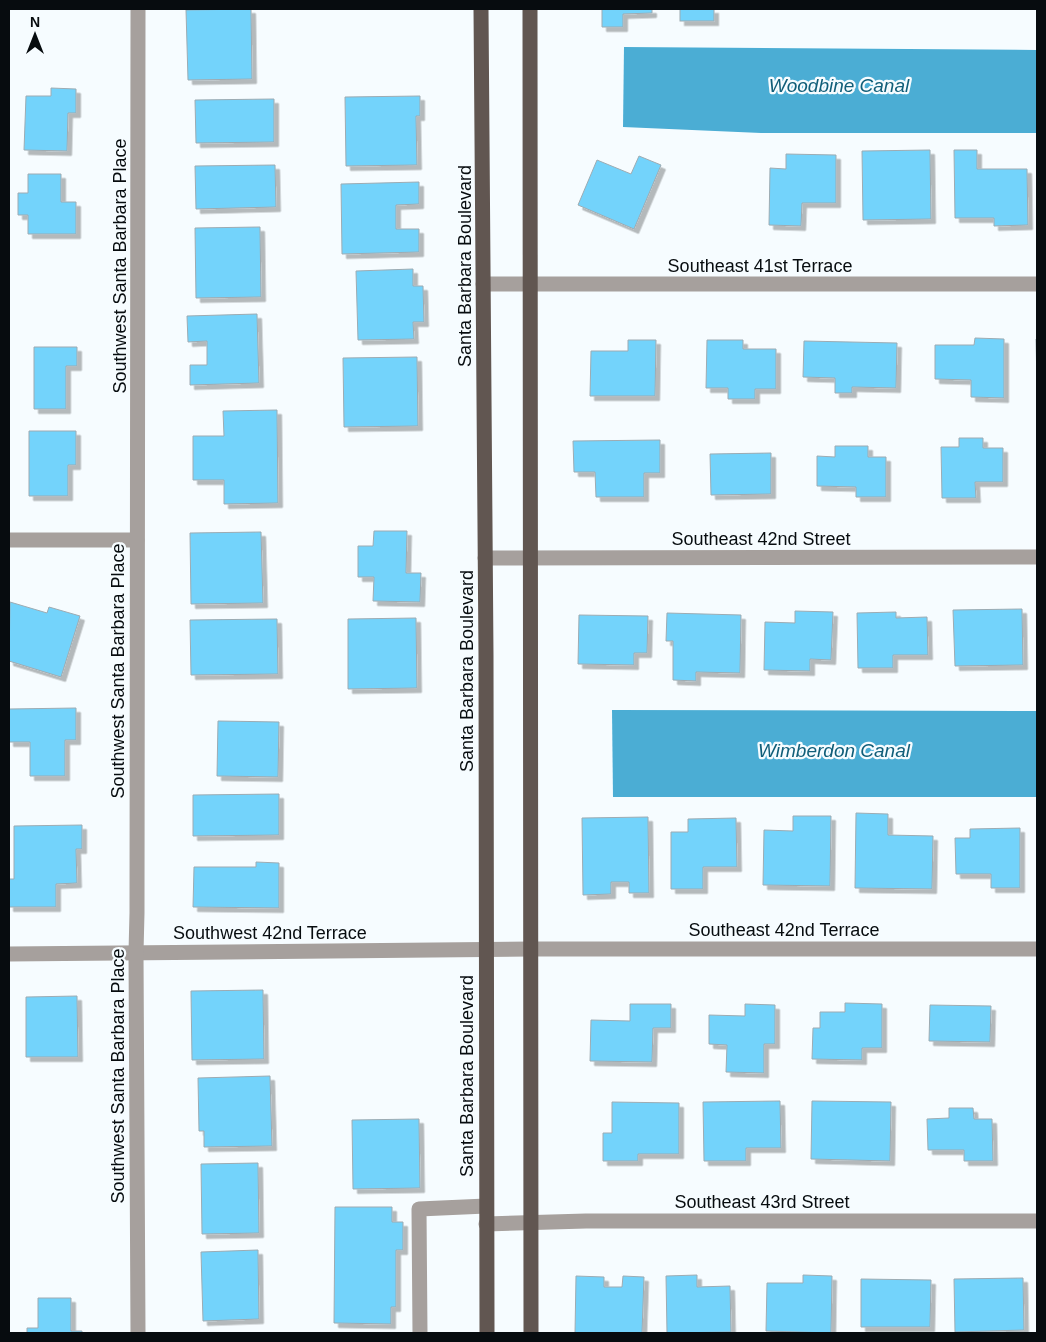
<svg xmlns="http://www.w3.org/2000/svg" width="1046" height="1342" font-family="Arial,sans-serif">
	<defs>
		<filter id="shadow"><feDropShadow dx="4.5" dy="4.5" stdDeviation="0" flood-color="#0004"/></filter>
	</defs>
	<rect width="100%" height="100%" fill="#f6fcff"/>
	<g fill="#4badd4">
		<polygon points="624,47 1037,50 1037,133 761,133 623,127"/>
		<polygon points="612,710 1037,711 1037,797 613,797"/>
	</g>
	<g fill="#73d3fb" stroke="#9dabb2" filter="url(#shadow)">
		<polygon points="251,9 252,79 188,80 186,10"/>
		<polygon points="602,9 652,9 652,13 623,14 623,27 602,27"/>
		<rect x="680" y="9" width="34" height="12"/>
		<polygon points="51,88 76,89 76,113 68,113 67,151 24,150 26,96 51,96"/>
		<polygon points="420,96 420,116 416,116 417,165 346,166 345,97"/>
		<polygon points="274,99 274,142 196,143 195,100"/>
		<polygon points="930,150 931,219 863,220 862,151"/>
		<polygon points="954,150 977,150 977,169 1027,169 1028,225 994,226 994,218 955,218"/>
		<polygon points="786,154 836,155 836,203 802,203 801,226 769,225 770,168 786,169"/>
		<polygon points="639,156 661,165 634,229 578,205 597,160 631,174"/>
		<polygon points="275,165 276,207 196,209 195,166"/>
		<polygon points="28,174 61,174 61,202 76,202 76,234 28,234 28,215 18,215 18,193 28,193"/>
		<polygon points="419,182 419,204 396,205 396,229 419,229 419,252 342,254 341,184"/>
		<polygon points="260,227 261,297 196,298 195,228"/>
		<polygon points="413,269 413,286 423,286 424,322 413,322 414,339 358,340 356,271"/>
		<polygon points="257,314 259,383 190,385 190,365 207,365 207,341 188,342 187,316"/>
		<polygon points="975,338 1004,339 1004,398 971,397 971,380 935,379 935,345 974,345"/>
		<polygon points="1036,339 1037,339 1037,385"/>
		<polygon points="628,340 656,340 655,396 590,396 591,351 628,351"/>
		<polygon points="707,340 743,340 743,349 776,349 776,389 755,389 755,399 728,399 728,388 706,388"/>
		<polygon points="804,341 897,343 896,388 852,387 852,393 835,393 835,378 803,377"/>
		<polygon points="34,347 77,347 77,366 66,366 66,409 34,409"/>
		<polygon points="417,357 418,426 344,427 343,358"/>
		<polygon points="277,410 278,503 224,504 224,480 193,480 193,436 224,436 223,411"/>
		<polygon points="29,431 76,431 76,465 68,465 68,496 29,496"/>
		<polygon points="959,438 983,438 983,448 1003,448 1003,482 975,482 976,498 942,498 941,447 959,447"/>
		<polygon points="660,440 660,473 644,473 644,497 596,497 595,472 574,472 573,441"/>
		<polygon points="835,446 868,446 868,457 886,457 886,497 856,497 856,487 817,486 817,456 835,457"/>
		<polygon points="771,453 771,494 711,495 710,454"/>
		<polygon points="374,531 407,531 406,573 421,573 420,602 373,601 374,577 358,577 358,546 373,546"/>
		<polygon points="261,532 263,603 191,604 190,533"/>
		<polygon points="10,602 47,613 49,607 80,616 61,677 9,661"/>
		<polygon points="1022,609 1023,665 955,666 953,610"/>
		<polygon points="795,611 833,612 831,660 810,659 810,671 764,670 765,622 795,623"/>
		<polygon points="896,612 896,618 927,617 928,655 893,655 893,668 858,668 857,613"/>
		<polygon points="667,613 741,615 740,673 696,672 696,681 673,680 673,641 666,641"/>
		<polygon points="579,615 648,616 647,653 634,653 634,665 578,664"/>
		<polygon points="416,618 417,688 348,689 348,619"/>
		<polygon points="277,619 278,674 191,675 190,620"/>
		<polygon points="76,708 76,740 65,740 65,776 30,776 30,742 9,742 9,709"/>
		<polygon points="218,721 279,722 278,777 217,776"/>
		<polygon points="279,794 279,835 193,836 193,795"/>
		<polygon points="856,813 888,814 888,835 933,836 932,889 855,888"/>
		<polygon points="793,816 831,816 830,886 763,885 764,830 793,831"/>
		<polygon points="648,817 649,893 629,893 629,882 611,882 611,894 583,895 582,818"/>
		<polygon points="736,818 737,867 703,867 703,889 671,889 671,832 688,832 688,819"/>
		<polygon points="82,825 82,849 76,849 77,883 56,884 56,907 9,907 9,879 14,879 14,826"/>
		<polygon points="1020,828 1020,888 991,888 991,874 956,874 955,838 970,838 970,829"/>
		<polygon points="256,862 279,863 279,908 193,907 194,867 256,867"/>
		<polygon points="263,990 264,1059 192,1060 191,991"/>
		<polygon points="77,996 78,1057 26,1057 26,997"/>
		<polygon points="845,1003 882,1004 882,1048 862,1048 862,1060 812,1059 813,1028 820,1028 820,1012 845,1012"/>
		<polygon points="630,1004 671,1004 671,1028 653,1028 652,1062 590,1061 591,1020 630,1021"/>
		<polygon points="745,1004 775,1005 775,1044 764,1044 764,1073 726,1072 727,1045 709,1044 709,1015 745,1016"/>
		<polygon points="930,1005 991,1006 990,1042 929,1041"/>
		<polygon points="270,1076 272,1146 204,1147 204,1131 199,1131 198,1078"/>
		<polygon points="780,1101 781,1148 746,1148 746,1161 704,1161 703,1102"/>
		<polygon points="812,1101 891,1102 890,1161 811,1159"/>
		<polygon points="612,1102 679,1103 679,1154 638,1154 638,1161 603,1161 603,1133 612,1133"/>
		<polygon points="949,1108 973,1108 974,1119 992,1119 993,1161 964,1161 964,1150 928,1150 927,1119 949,1118"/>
		<polygon points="419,1119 420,1188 353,1189 352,1120"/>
		<polygon points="258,1163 259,1233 202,1234 201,1164"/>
		<polygon points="335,1207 392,1207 392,1222 403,1222 403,1250 396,1250 396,1307 391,1307 391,1324 334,1323"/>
		<polygon points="258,1250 259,1319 203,1321 201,1252"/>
		<polygon points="697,1275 697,1287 730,1286 731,1332 667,1333 666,1276"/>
		<polygon points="803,1275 832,1276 831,1333 766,1331 767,1283 803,1283"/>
		<polygon points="576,1276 604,1277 604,1287 622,1287 623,1276 644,1277 642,1333 575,1333"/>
		<polygon points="1023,1278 1024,1330 955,1332 954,1279"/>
		<polygon points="861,1279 931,1280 930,1327 861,1327"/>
		<polygon points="38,1298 71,1298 71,1331 82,1331 82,1333 27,1333 27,1328 38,1328"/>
	</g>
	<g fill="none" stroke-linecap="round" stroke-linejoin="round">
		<g stroke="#a6a09d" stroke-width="15">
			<polyline points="483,284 1037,284"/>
			<polyline points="9,540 137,540"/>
			<polyline points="485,558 1037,557"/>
			<polyline points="9,954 531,949 1037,949"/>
			<polyline points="486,1224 586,1221 1037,1221"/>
			<polyline points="138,1333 136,952 137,913 138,9"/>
			<polyline points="420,1333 419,1209 486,1206"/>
		</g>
		<g stroke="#615651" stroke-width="15">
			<polyline points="481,9 486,656 487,1333"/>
			<polyline points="530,9 531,1333"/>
		</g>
	</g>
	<g text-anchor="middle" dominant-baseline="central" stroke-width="4.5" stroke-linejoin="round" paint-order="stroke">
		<g font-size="18" fill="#070c0f" stroke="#f6fcff">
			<text transform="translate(120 266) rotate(-90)">Southwest Santa Barbara Place</text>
			<text transform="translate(465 266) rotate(-90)">Santa Barbara Boulevard</text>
			<text x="760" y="266">Southeast 41st Terrace</text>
			<text x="761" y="539">Southeast 42nd Street</text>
			<text transform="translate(118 671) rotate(-90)">Southwest Santa Barbara Place</text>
			<text transform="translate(467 671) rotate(-90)">Santa Barbara Boulevard</text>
			<text x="784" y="930">Southeast 42nd Terrace</text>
			<text x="270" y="933">Southwest 42nd Terrace</text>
			<text transform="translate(118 1076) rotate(-90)">Southwest Santa Barbara Place</text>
			<text transform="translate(467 1076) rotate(-90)">Santa Barbara Boulevard</text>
			<text x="762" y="1202">Southeast 43rd Street</text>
		</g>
		<g font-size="19" font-style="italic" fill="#105e79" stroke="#f6fcff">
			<text x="839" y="85">Woodbine Canal</text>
			<text x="834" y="750">Wimberdon Canal</text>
		</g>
	</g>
	<rect width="1046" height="1342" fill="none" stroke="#070c0f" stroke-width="20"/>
	<g transform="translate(35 35)" stroke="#f6fcff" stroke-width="4" paint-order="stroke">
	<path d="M0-4L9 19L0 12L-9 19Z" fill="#070c0f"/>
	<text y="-8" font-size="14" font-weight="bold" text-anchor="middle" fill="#070c0f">N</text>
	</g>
</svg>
